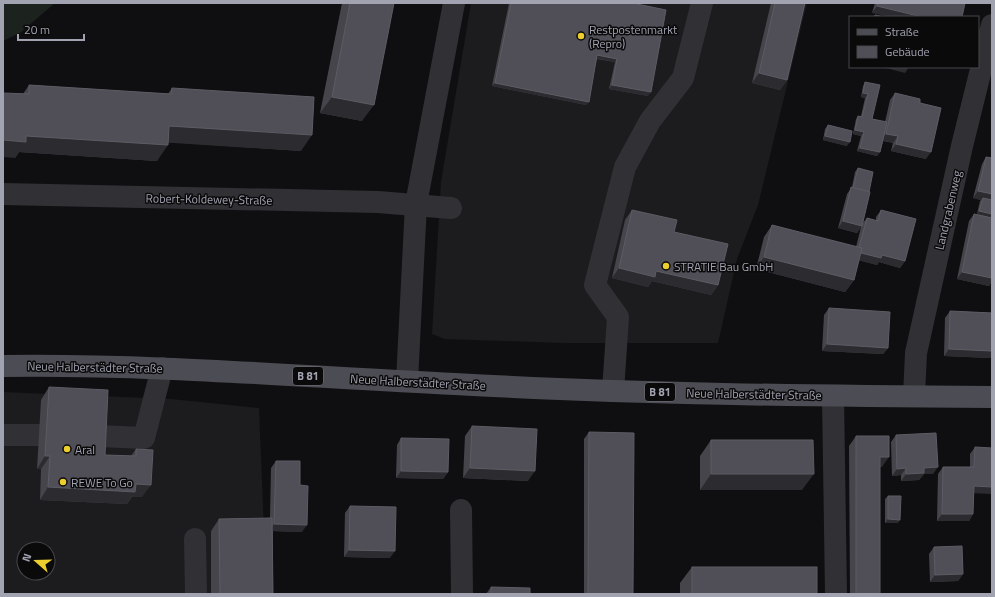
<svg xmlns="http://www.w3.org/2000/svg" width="995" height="597" font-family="'Titillium Web',sans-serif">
	<rect width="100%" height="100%" fill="#0f0f11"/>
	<g fill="#1c1b1d" fill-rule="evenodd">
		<polygon points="471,3 807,3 758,205 737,259 718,343 564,343 445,339 432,334 441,182"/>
		<path d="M3,392L171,399L259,408L264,531V594H3ZM24,549H48V573H24Z"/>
	</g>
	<polygon fill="#1c231e" points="3,3 55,3 21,32 3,41"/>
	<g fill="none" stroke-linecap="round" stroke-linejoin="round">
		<g stroke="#313035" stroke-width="22">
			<polyline points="3,194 378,202 451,208"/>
			<polyline points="407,381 416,204 454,3"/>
			<polyline points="613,391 618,317 595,285 625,167 650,121 683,78 702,3"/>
			<polyline points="833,396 836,594"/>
			<polyline points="914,396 916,353 962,146 992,25"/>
			<polyline points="3,435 39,435"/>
			<polyline points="98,436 144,438 162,368"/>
			<polyline points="461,510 462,594"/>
			<polyline points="195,539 196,594"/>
		</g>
		<path stroke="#4c4d54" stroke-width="22" d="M3,366C154,364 305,377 455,384C634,394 813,396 992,397"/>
	</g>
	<g fill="#46454c">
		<polygon points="342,3 394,3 362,121 320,113"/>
		<polygon points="509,3 637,3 648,96 609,89 615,62 597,59 586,105 492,86"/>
		<polygon points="771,3 805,3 787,80 780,90 752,83"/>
		<polygon points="875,3 965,3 872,13"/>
		<polygon points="865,82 872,119 885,122 890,100 895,93 920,103 926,159 891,151 893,143 883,141 880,152 877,156 857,151 861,136 853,134 856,119 858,116 861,116 865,98 861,97 863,86"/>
		<polygon points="29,85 168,94 172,88 301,151 168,142 157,161 19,152 15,158 23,94"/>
		<polygon points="828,125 847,146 823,140 825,129"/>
		<polygon points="986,157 992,158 992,281 989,286 957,279 969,221 974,214 990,218 977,214 980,201 981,200 973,198 982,164"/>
		<polygon points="858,168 869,192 862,224 867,218 876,221 876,217 881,210 905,261 900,268 879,262 877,265 859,260 854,280 845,292 756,269 764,237 772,225 856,247 861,227 857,233 838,228 847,194 852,187 855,172"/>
		<polygon points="632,210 674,232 718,285 711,295 652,281 648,287 612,278 625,220"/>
		<polygon points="829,308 888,348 883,354 822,351 824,315"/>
		<polygon points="950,311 992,313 992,355 990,358 944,356 945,318"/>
		<polygon points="49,387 105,455 131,456 136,449 142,497 132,497 127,504 40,500 41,469 37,469 41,400"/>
		<polygon points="472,426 528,481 463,478 465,436"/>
		<polygon points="589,432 633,594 584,594 584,439"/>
		<polygon points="896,435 933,474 924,474 919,480 901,481 901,475 892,476 891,442"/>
		<polygon points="856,436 882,467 880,467 880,594 850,594 849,446"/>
		<polygon points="401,438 448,472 443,479 396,478 397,445"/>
		<polygon points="711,440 802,490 700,490 700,456"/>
		<polygon points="975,447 973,514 969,521 937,521 938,474 943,467 970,467 970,454"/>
		<polygon points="276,461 300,485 302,532 273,531 273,594 211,594 211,531 219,519 270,518 271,468"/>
		<polygon points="888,496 898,523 885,523 885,499"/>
		<polygon points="350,506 390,558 344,557 345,513"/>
		<polygon points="934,547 963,574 958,581 930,582 929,554"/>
		<polygon points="692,567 817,594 680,594 680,583"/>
		<polygon points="491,587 530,594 486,594"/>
	</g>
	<g fill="#2c2b30">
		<polygon points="877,6 922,17 890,17 872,13"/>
		<polygon points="597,55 617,59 615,62 595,58"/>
		<polygon points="882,67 909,67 905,73"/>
		<polygon points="759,73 787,80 780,90 752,83"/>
		<polygon points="495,83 589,102 586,105 492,86"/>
		<polygon points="612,85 651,92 648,96 609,89"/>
		<polygon points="863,93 868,94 865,98 861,97"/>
		<polygon points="332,97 374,105 362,121 320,113"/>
		<polygon points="169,126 312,135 301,151 158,142"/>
		<polygon points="855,130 864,132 861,136 853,134"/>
		<polygon points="886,134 898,136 893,143 881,140"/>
		<polygon points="26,136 168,145 157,161 19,152 15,158 3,157 3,140"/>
		<polygon points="825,136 850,142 847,146 823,140"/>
		<polygon points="896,144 931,152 926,159 891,151"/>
		<polygon points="860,148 880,152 877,156 857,151"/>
		<polygon points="978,191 992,194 992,202 983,198 981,200 973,198"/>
		<polygon points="979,211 992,214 992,218 977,214"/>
		<polygon points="843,221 862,226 857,233 838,228"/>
		<polygon points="857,252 882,255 905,261 900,268 879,262 877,265 853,259"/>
		<polygon points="764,257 854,280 845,292 756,269"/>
		<polygon points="619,268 656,271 718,285 711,295 652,281 648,287 612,278"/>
		<polygon points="962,272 992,278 992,281 989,286 957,279"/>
		<polygon points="827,344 888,348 883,354 822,351"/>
		<polygon points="949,349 992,351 992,355 990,358 944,356"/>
		<polygon points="45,456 50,456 41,469 37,469"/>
		<polygon points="880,457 889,457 882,467 873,467"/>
		<polygon points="938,467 933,474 924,474 919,480 901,481 906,474 924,468"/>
		<polygon points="470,468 535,471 528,481 463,478"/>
		<polygon points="906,468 901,475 892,476 897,469"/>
		<polygon points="401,471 448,472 443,479 396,478"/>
		<polygon points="711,474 814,474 802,490 700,490"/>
		<polygon points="136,484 151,485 142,497 132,497 127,504 40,500 48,487"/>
		<polygon points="974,486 992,487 992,494 969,493"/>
		<polygon points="942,514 973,514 969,521 937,521"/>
		<polygon points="888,519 900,520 898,523 885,523"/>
		<polygon points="274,524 307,525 302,532 269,531"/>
		<polygon points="349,550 395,551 390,558 344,557"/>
		<polygon points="963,574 958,581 930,582 935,575"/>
	</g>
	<g fill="#504f57" stroke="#5c5c65">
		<polygon points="350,3 394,3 374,105 332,97"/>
		<polygon points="511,3 637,3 637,4 666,10 651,92 612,85 617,59 597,55 589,102 495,83"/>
		<polygon points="775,3 805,3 787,80 759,73"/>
		<polygon points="878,3 965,3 962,17 922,17 877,6"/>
		<polygon points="875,15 884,17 874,17"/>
		<polygon points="865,82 880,85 872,119 887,122 880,152 860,148 864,132 855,130 858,116 862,117 868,94 863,93"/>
		<polygon points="29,85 171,94 172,88 314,97 312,135 169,126 168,145 26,136 26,142 3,140 3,93 29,94"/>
		<polygon points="895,93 920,99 920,103 941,108 931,152 896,144 898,136 886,134"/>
		<polygon points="828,125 852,131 850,142 825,136"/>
		<polygon points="986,157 992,158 992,194 978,191"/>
		<polygon points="858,168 873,172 869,192 853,188"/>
		<polygon points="851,187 870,192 862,226 843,221"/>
		<polygon points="983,198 992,200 992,214 979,211"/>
		<polygon points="632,210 677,220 674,232 728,244 718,285 656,271 655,277 619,268"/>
		<polygon points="881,210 916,219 905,261 882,255 881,258 861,253 862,248 859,247 867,218 878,221"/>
		<polygon points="974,214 992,218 992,278 962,272"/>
		<polygon points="772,225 862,248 854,280 764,257"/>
		<polygon points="829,308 890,312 888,348 827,344"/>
		<polygon points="950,311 992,313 992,351 949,349"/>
		<polygon points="49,387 108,390 105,455 136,456 136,449 153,450 151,485 136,484 135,492 48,487 50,456 45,456"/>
		<polygon points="472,426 537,429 535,471 470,468"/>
		<polygon points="589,432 634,433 633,594 588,594"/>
		<polygon points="936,433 938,467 924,468 924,473 906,474 906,468 897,469 896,435"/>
		<polygon points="856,436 889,436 889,457 880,457 880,594 856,594"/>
		<polygon points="401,438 449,439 448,472 401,471"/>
		<polygon points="711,440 813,440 814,474 711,474"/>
		<polygon points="975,447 992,448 992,487 974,486 973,514 942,514 943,467 974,467"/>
		<polygon points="276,461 300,461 300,485 308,486 307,525 274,524"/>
		<polygon points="888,496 901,496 900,520 888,519"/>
		<polygon points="350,506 396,507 395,551 349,550"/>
		<polygon points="272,518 273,594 220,594 219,519"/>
		<polygon points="962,546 963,574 935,575 934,547"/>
		<rect x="692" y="567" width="125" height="27"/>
		<polygon points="491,587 530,588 530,594 491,594"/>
	</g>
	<g fill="#eccf2c" stroke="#0b0a0b" stroke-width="1.5">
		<circle cx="581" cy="36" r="4"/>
		<circle cx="666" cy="266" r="4"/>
		<circle cx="67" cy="449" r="4"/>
		<circle cx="63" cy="482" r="4"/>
	</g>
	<g text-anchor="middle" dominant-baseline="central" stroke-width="3" stroke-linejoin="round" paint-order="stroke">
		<g fill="#0b0a0b" stroke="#74757f" stroke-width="1">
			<rect x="293" y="367" width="30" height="18" rx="3"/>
			<rect x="645" y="383" width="30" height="18" rx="3"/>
		</g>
		<g font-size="11" font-weight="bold" fill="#a1a3b1">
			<text x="308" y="376">B 81</text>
			<text x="660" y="392">B 81</text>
		</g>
		<g font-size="12" fill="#a1a3b1" stroke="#0b0a0b" text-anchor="start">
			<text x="589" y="29">Restpostenmarkt<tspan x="589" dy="14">(Repro)</tspan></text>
			<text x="674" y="266">STRATIE Bau GmbH</text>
			<text x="75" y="449">Aral</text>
			<text x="71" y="482">REWE To Go</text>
		</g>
		<g font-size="12" fill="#a1a3b1" stroke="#0b0a0b">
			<text transform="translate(209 199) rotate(1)">Robert-Koldewey-Straße</text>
			<text transform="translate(948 210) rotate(-77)">Landgrabenweg</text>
			<text transform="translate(95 367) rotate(1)">Neue Halberstädter Straße</text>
			<text transform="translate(418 382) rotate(3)">Neue Halberstädter Straße</text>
			<text transform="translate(754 394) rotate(1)">Neue Halberstädter Straße</text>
		</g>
	</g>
	<rect width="995" height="597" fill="none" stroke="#a1a3b1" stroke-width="8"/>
	<rect x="849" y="16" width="130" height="52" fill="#0b0a0b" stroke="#47474d"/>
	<rect x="857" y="29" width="20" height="6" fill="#4c4d54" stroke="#47474d"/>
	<text x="885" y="36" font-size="12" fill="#a1a3b1">Straße</text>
	<rect x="857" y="46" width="20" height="12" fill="#504f57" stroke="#47474d"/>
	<text x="885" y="56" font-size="12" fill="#a1a3b1">Gebäude</text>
	<g transform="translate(36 561) rotate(290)"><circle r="19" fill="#0b0a0b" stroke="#47474d"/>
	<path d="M0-3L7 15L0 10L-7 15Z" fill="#eccf2c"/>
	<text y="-6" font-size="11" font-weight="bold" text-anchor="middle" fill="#a1a3b1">N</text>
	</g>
	<path d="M18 34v6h66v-6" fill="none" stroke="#a1a3b1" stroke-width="2"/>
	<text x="24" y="34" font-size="12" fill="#a1a3b1" stroke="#0b0a0b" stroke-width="3" paint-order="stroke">20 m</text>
</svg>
